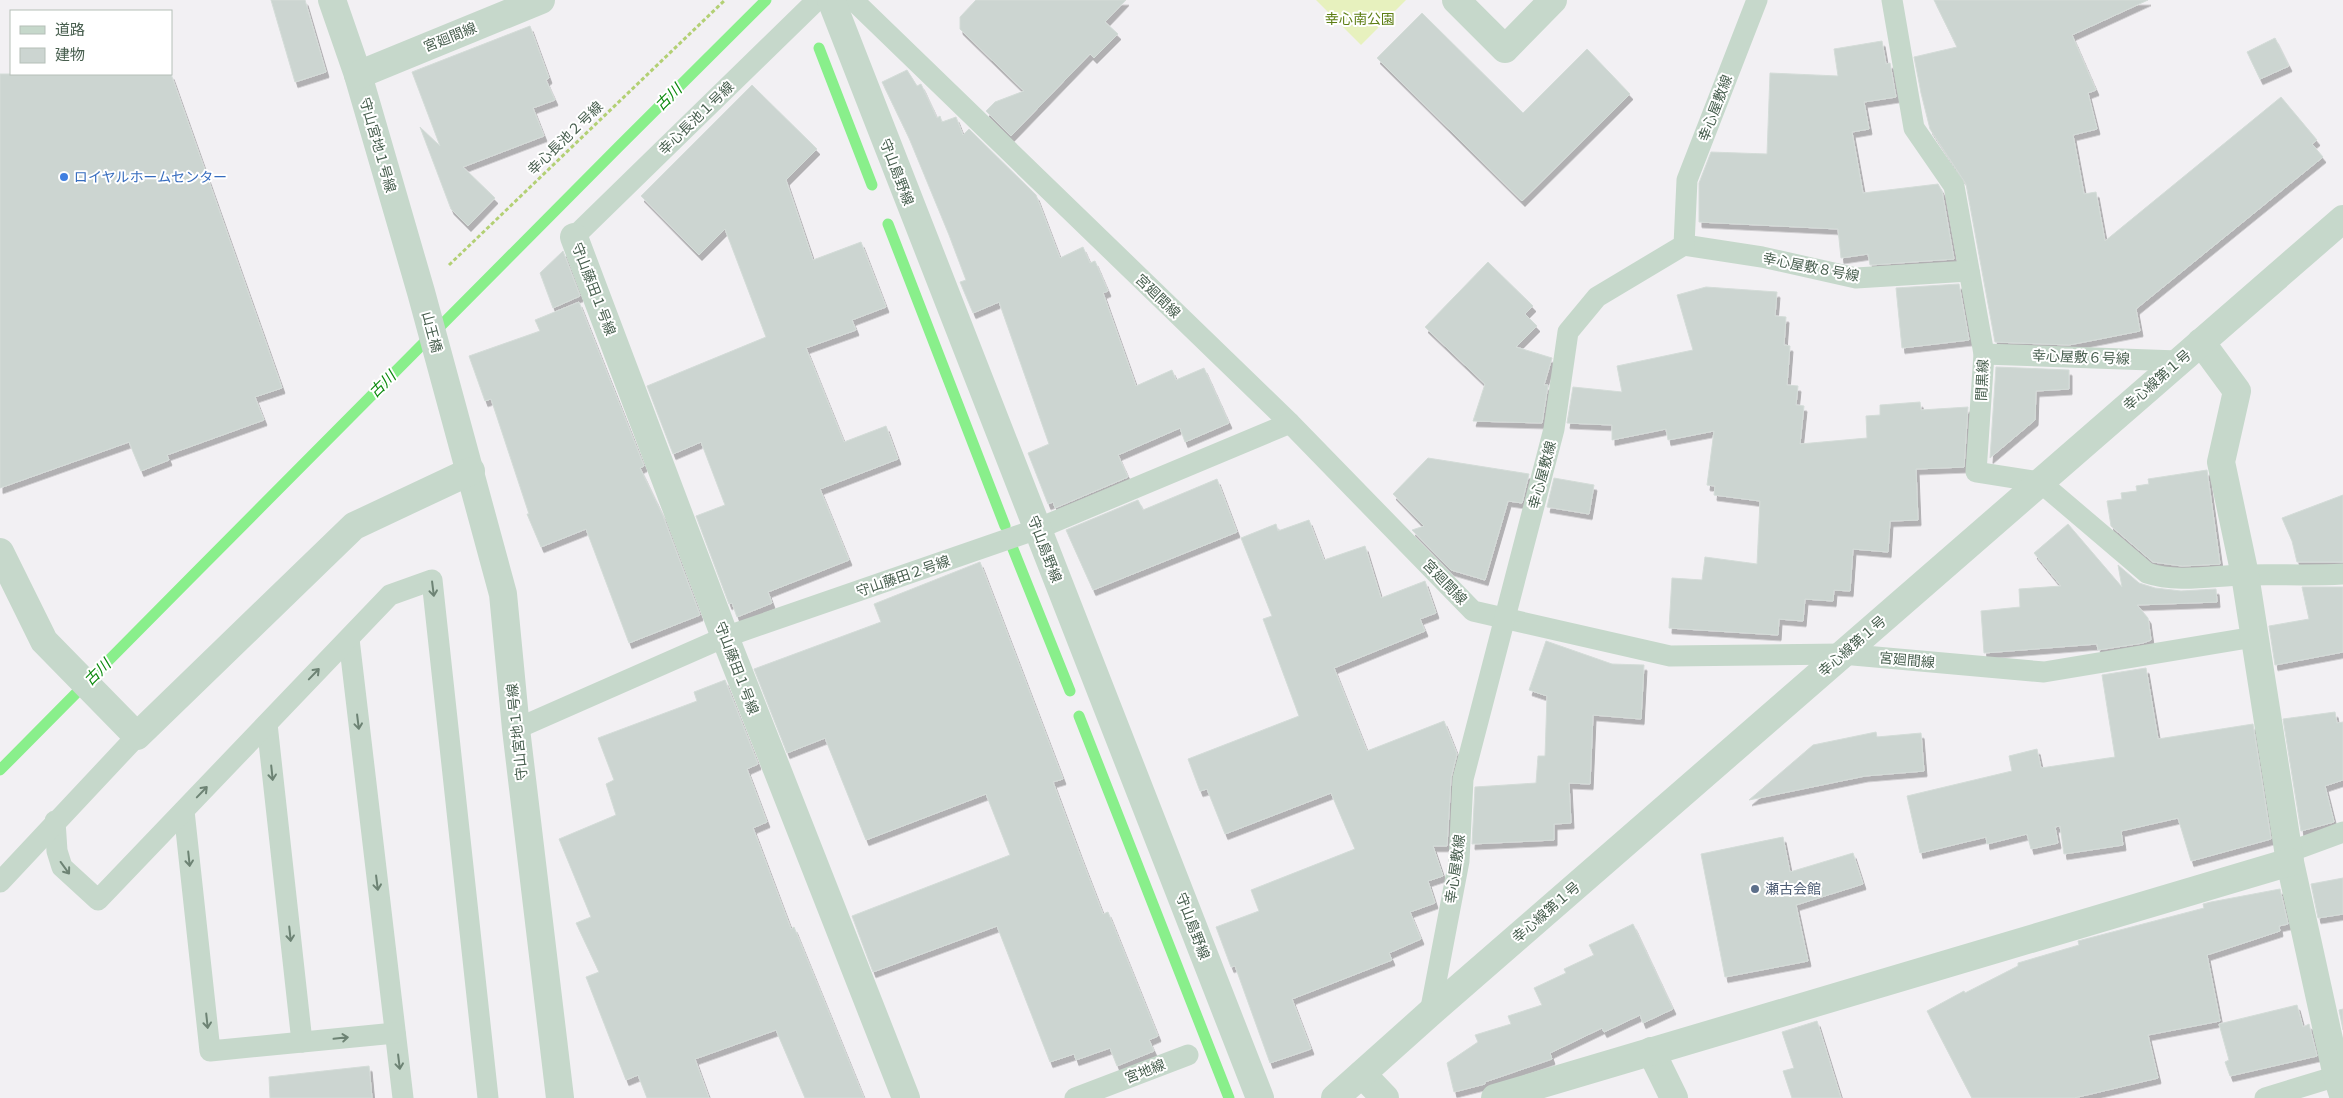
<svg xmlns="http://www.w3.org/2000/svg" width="2343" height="1098" font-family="'Asap Condensed','Noto Sans JP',sans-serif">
	<defs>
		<filter id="shadow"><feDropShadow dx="3" dy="5.5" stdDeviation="0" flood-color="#0004"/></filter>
	</defs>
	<rect width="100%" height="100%" fill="#f2f0f3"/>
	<polygon fill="#e7f1be" points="1316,0 1406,0 1361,45"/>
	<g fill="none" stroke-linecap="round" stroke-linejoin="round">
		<g stroke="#89ef8b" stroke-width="11">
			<polyline points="819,48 872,185"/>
			<polyline points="888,224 1005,526"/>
			<polyline points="1013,549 1070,691"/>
			<polyline points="1079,716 1229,1098"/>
			<path d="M0,770C255,513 509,255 766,0"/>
		</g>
	</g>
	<g fill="#ccd5d1" stroke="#d4dcd8" filter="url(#shadow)">
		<polygon points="271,0 305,0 326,72 295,82"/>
		<polygon points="976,0 1126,0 1105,22 1118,34 1094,58 1090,54 1011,136 986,111 995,102 1024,91 960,29 960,17"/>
		<polygon points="1934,0 2148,0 2072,35 2096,90 2088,93 2097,129 2073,135 2084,194 2096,192 2105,241 2281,97 2317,140 2312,144 2323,157 2136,309 2140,331 2069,345 1995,342 1966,184 1930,129 1921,93 1914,57 1957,47"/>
		<polygon points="1422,13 1523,113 1587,49 1630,94 1522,201 1377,58"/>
		<polygon points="530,26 549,78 546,80 555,100 533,108 544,136 463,167 495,198 468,226 451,209 420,127 440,146 412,72"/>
		<polygon points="2275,38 2289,66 2260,79 2247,52"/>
		<polygon points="1882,41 1886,64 1890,63 1896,97 1864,102 1869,129 1852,132 1863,193 1938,184 1942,191 1954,259 1870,265 1868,254 1841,258 1838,229 1699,222 1699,183 1711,152 1767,154 1770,73 1838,76 1834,49"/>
		<polygon points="907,70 917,86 921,84 937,118 940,116 942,122 956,117 963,135 969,129 1036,195 1060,258 1083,247 1090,263 1095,261 1108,291 1103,293 1136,386 1172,370 1176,380 1204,368 1229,423 1185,442 1180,428 1118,455 1128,477 1055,508 1053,502 1048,504 1028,453 1049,444 999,302 973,313 960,282 966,280 949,235 909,138 882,82"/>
		<polygon points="0,74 171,74 282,388 255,397 264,420 167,455 169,460 141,471 129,442 0,488"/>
		<polygon points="752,85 817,149 786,180 813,260 861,242 886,307 852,320 856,330 806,348 844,442 886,426 898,459 820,489 849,560 768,592 772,603 737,617 732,603 729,604 696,516 725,505 701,442 673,454 647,386 766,337 725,229 699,255 641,196"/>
		<polygon points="563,251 580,296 553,308 540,273"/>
		<polygon points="1488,262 1533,306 1525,314 1537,326 1516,347 1552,358 1544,385 1548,385 1542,423 1473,421 1485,384 1425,327"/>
		<polygon points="1959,284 1969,340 1902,348 1896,288"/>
		<polygon points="1706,287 1777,292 1775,316 1786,317 1784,345 1790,346 1787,385 1798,386 1796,405 1804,406 1800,444 1867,438 1866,416 1880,415 1880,405 1920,402 1921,410 1968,407 1964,467 1916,469 1918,520 1890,521 1888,552 1853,549 1850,591 1834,590 1833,601 1805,599 1803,621 1779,619 1778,635 1669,628 1672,578 1702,580 1705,557 1757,564 1760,501 1714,495 1715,486 1707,485 1714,431 1668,440 1666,429 1612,440 1612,425 1567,423 1573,387 1622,392 1617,366 1693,350 1677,295"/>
		<polygon points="579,302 644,466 640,468 663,516 700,615 629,643 586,529 541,547 527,514 529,514 491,399 485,401 469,356 540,331 535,320"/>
		<polygon points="1996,367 2069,370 2069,389 2036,391 2035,420 1990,458"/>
		<polygon points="1428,458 1529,474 1522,503 1508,501 1485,580 1451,570 1412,530 1424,526 1393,494"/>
		<polygon points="2207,470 2220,564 2182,566 2153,562 2111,526 2107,501 2122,499 2121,493 2137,491 2136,486 2149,484 2148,479"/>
		<polygon points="1554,478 1594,485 1589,514 1547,507"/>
		<polygon points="1217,479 1237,532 1093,590 1066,530 1138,500 1143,510"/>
		<polygon points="2343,495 2343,562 2297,562 2292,541 2282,518"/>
		<polygon points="1309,520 1324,560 1365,546 1381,598 1425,581 1436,613 1420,619 1425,631 1334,668 1367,751 1444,721 1457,754 1451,778 1447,846 1433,846 1443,876 1428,881 1435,903 1410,912 1421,939 1389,953 1392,960 1292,999 1311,1049 1270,1063 1235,966 1231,967 1216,927 1259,911 1251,890 1355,849 1331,793 1225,834 1207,789 1200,791 1188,759 1299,716 1263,619 1272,616 1241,538 1276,524 1278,531"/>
		<polygon points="2068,524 2122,587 2118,565 2139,583 2155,588 2181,591 2216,589 2217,602 2137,605 2148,618 2151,640 2143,643 2098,650 2097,644 1984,653 1981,611 2020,607 2019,589 2061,586 2034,553"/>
		<polygon points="980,562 1063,779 1053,782 1079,852 1103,914 1108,912 1158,1036 1149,1040 1154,1051 1117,1066 1110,1048 1076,1060 1074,1054 1050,1062 997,926 873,972 852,916 1010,855 986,794 866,840 825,738 787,753 754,669 881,622 874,604"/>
		<polygon points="2302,587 2343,587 2343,652 2275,665 2269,626 2309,619"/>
		<polygon points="1546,641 1612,664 1644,665 1641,719 1593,715 1590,784 1569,783 1571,823 1554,824 1554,840 1472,844 1475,787 1536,783 1538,756 1545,756 1547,696 1529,690"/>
		<polygon points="2146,668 2158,739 2253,724 2271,839 2191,861 2178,818 2121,831 2123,845 2064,854 2060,826 2055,827 2058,843 2031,849 2027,834 1987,844 1986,837 1920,853 1907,796 2012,771 2009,756 2037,749 2041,768 2115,757 2102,675"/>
		<polygon points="725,680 758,764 747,769 767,822 753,828 791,929 794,927 864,1098 805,1098 776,1030 695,1059 709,1098 647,1098 638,1075 626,1080 586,977 599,972 576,923 591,917 559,839 616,815 606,784 614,780 598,738 697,701 694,692"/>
		<polygon points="2335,712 2337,723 2343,722 2343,780 2325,786 2334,822 2301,831 2283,719"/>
		<polygon points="1876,732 1877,737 1921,733 1924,771 1865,776 1749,800 1813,745"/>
		<polygon points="1783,837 1790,872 1853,853 1863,884 1796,905 1808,961 1725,977 1701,854"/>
		<polygon points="2343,878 2343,914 2318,918 2311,884"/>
		<polygon points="2280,889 2288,924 2279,926 2280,931 2207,955 2220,1021 2148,1035 2158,1078 2074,1098 1972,1098 1927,1011 1964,991 1965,993 2018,966 2018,963 2079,945 2078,941 2204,908 2203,904 2211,902"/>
		<polygon points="1633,924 1673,1009 1643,1023 1640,1015 1604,1032 1602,1028 1550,1053 1552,1059 1485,1082 1485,1084 1454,1092 1447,1063 1478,1042 1475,1035 1511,1024 1508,1016 1542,1005 1534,988 1566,973 1564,969 1594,955 1589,945"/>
		<polygon points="2297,1005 2303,1027 2309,1024 2317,1056 2230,1076 2225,1062 2229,1060 2219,1024"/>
		<polygon points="2343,1009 2343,1030 2339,1010"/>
		<polygon points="1817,1021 1841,1098 1792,1098 1783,1071 1794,1068 1782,1032"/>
		<polygon points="369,1066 372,1098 270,1098 269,1077"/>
	</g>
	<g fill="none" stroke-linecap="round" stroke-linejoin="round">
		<polyline stroke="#b3d074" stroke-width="3" stroke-dasharray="4 2.5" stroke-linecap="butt" points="449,265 725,0"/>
		<g stroke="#c6d8cb" stroke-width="21">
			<polyline points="853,0 1290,423 1473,611 1670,656 1842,654 2044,672 2254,637"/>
			<path d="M1892,0L1914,128L1954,186L1984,354L1976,472L2040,482L2147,573C2177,583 2211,576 2243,575C2276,574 2309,576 2343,574"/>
			<polyline points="574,237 817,0"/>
			<polyline points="1684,245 1762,257 1856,278 1969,271"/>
			<polyline points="1984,354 2178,361"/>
			<polyline points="349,639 403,1098"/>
			<polyline points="267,724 302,1042"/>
			<polyline points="516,729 725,637 1037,529 1290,423"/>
			<polyline points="184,811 210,1051 395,1033"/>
			<polyline points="55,821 57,851 62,867 98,900 390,595 432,580 488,1098"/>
			<polyline points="2289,852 2343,832"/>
			<polyline points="0,882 137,736"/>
			<polyline points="1430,1013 1459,861 1463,779 1554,429 1568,332 1597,297 1684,245 1687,180 1757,0"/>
			<polyline points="1075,1098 1188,1055"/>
			<polyline points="2265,1098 2337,1076"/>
		</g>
		<g stroke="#c6d8cb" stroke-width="28">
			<polyline points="332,0 358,75 421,292 503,594 516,729 560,1098"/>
			<polyline points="831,0 1260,1098"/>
			<polyline points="1456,0 1505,49 1553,0"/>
			<polyline points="358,75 541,0"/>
			<polyline points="574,237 725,637 906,1098"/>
			<polyline points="2201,342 2237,391 2221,462 2245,575 2290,862 2337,1076 2343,1095"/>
			<polyline points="1651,1051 1674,1098"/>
			<polyline points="1362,1074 1385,1098"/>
			<polyline points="1495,1098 2290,862"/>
		</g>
		<g stroke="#c6d8cb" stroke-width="28">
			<polyline points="0,552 44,641 137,736 354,526 471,471"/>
			<polyline points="1335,1098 1430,1013 2343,219"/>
		</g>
	</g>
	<defs><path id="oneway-shaft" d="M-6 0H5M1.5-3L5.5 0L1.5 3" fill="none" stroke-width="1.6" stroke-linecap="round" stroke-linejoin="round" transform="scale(1.25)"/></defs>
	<g stroke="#6d8374">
		<use href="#oneway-shaft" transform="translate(433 589) rotate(83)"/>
		<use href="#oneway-shaft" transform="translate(314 674) rotate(-46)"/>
		<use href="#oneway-shaft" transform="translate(358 722) rotate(83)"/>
		<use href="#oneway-shaft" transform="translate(272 773) rotate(84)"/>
		<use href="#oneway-shaft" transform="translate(202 792) rotate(-46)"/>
		<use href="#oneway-shaft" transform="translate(189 859) rotate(84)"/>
		<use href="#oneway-shaft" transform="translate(65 868) rotate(54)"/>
		<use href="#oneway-shaft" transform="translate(377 883) rotate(83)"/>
		<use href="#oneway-shaft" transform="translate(290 934) rotate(84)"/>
		<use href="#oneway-shaft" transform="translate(207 1021) rotate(84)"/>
		<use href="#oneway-shaft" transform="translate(341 1038) rotate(-6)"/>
		<use href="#oneway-shaft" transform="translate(399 1062) rotate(83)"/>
	</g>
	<circle fill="#3f7fe0" stroke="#fff" stroke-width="2" cx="64" cy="177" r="5"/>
	<circle fill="#5c6f8a" stroke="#fff" stroke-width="2" cx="1755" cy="889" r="5"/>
	<g text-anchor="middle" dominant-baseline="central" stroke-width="4" stroke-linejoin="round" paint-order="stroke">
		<g font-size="14" fill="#5d7e14" stroke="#fff">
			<text x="1360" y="19">幸心南公園</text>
		</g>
		<g font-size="14" fill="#475e4e" stroke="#fff">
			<text transform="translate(450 37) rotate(-22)">宮廻間線</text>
			<text transform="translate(1715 108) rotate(-69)">幸心屋敷線</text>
			<text transform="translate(696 118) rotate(-44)">幸心長池１号線</text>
			<text transform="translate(565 138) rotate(-44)">幸心長池２号線</text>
			<text transform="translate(378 145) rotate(74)">守山宮地１号線</text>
			<text transform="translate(897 172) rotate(69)">守山島野線</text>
			<text transform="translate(1811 267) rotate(11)">幸心屋敷８号線</text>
			<text transform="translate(594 289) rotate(69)">守山藤田１号線</text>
			<text transform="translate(1158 296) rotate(44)">宮廻間線</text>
			<text transform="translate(432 332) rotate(75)">山王橋</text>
			<text transform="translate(2081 357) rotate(2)">幸心屋敷６号線</text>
			<text transform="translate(1982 380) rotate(-87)">間黒線</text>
			<text transform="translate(2157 380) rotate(-41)">幸心線第１号</text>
			<text transform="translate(1542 475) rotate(-75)">幸心屋敷線</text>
			<text transform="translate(1045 549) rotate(69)">守山島野線</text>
			<text transform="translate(903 576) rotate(-19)">守山藤田２号線</text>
			<text transform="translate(1445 582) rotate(46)">宮廻間線</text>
			<text transform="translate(1852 646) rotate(-41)">幸心線第１号</text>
			<text transform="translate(1907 660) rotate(5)">宮廻間線</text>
			<text transform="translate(737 668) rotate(69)">守山藤田１号線</text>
			<text transform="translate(517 732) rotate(-96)">守山宮地１号線</text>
			<text transform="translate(1455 869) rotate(-82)">幸心屋敷線</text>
			<text transform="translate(1546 912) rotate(-41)">幸心線第１号</text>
			<text transform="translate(1193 926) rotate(69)">守山島野線</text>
			<text transform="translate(1145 1071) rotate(-21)">宮地線</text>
		</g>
		<g font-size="14" fill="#366cbe" stroke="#fff" text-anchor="start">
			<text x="74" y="177">ロイヤルホームセンター</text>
		</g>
		<g font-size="14" fill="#4e5e75" stroke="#fff" text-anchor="start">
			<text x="1765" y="889">瀬古会館</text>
		</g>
		<g font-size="15" font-style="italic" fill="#0a890c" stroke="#fff">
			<text transform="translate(668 97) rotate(-45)">古川</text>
			<text transform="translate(382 384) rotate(-45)">古川</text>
			<text transform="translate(97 672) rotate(-45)">古川</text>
		</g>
	</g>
	<rect x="10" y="10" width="162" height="65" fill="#ffffff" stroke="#b5bfb8"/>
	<rect x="20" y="26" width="25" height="8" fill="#c6d8cb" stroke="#b5bfb8"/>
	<text x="55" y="35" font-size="15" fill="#475e4e">道路</text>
	<rect x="20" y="48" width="25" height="15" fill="#ccd5d1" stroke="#b5bfb8"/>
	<text x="55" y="60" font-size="15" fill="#475e4e">建物</text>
</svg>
